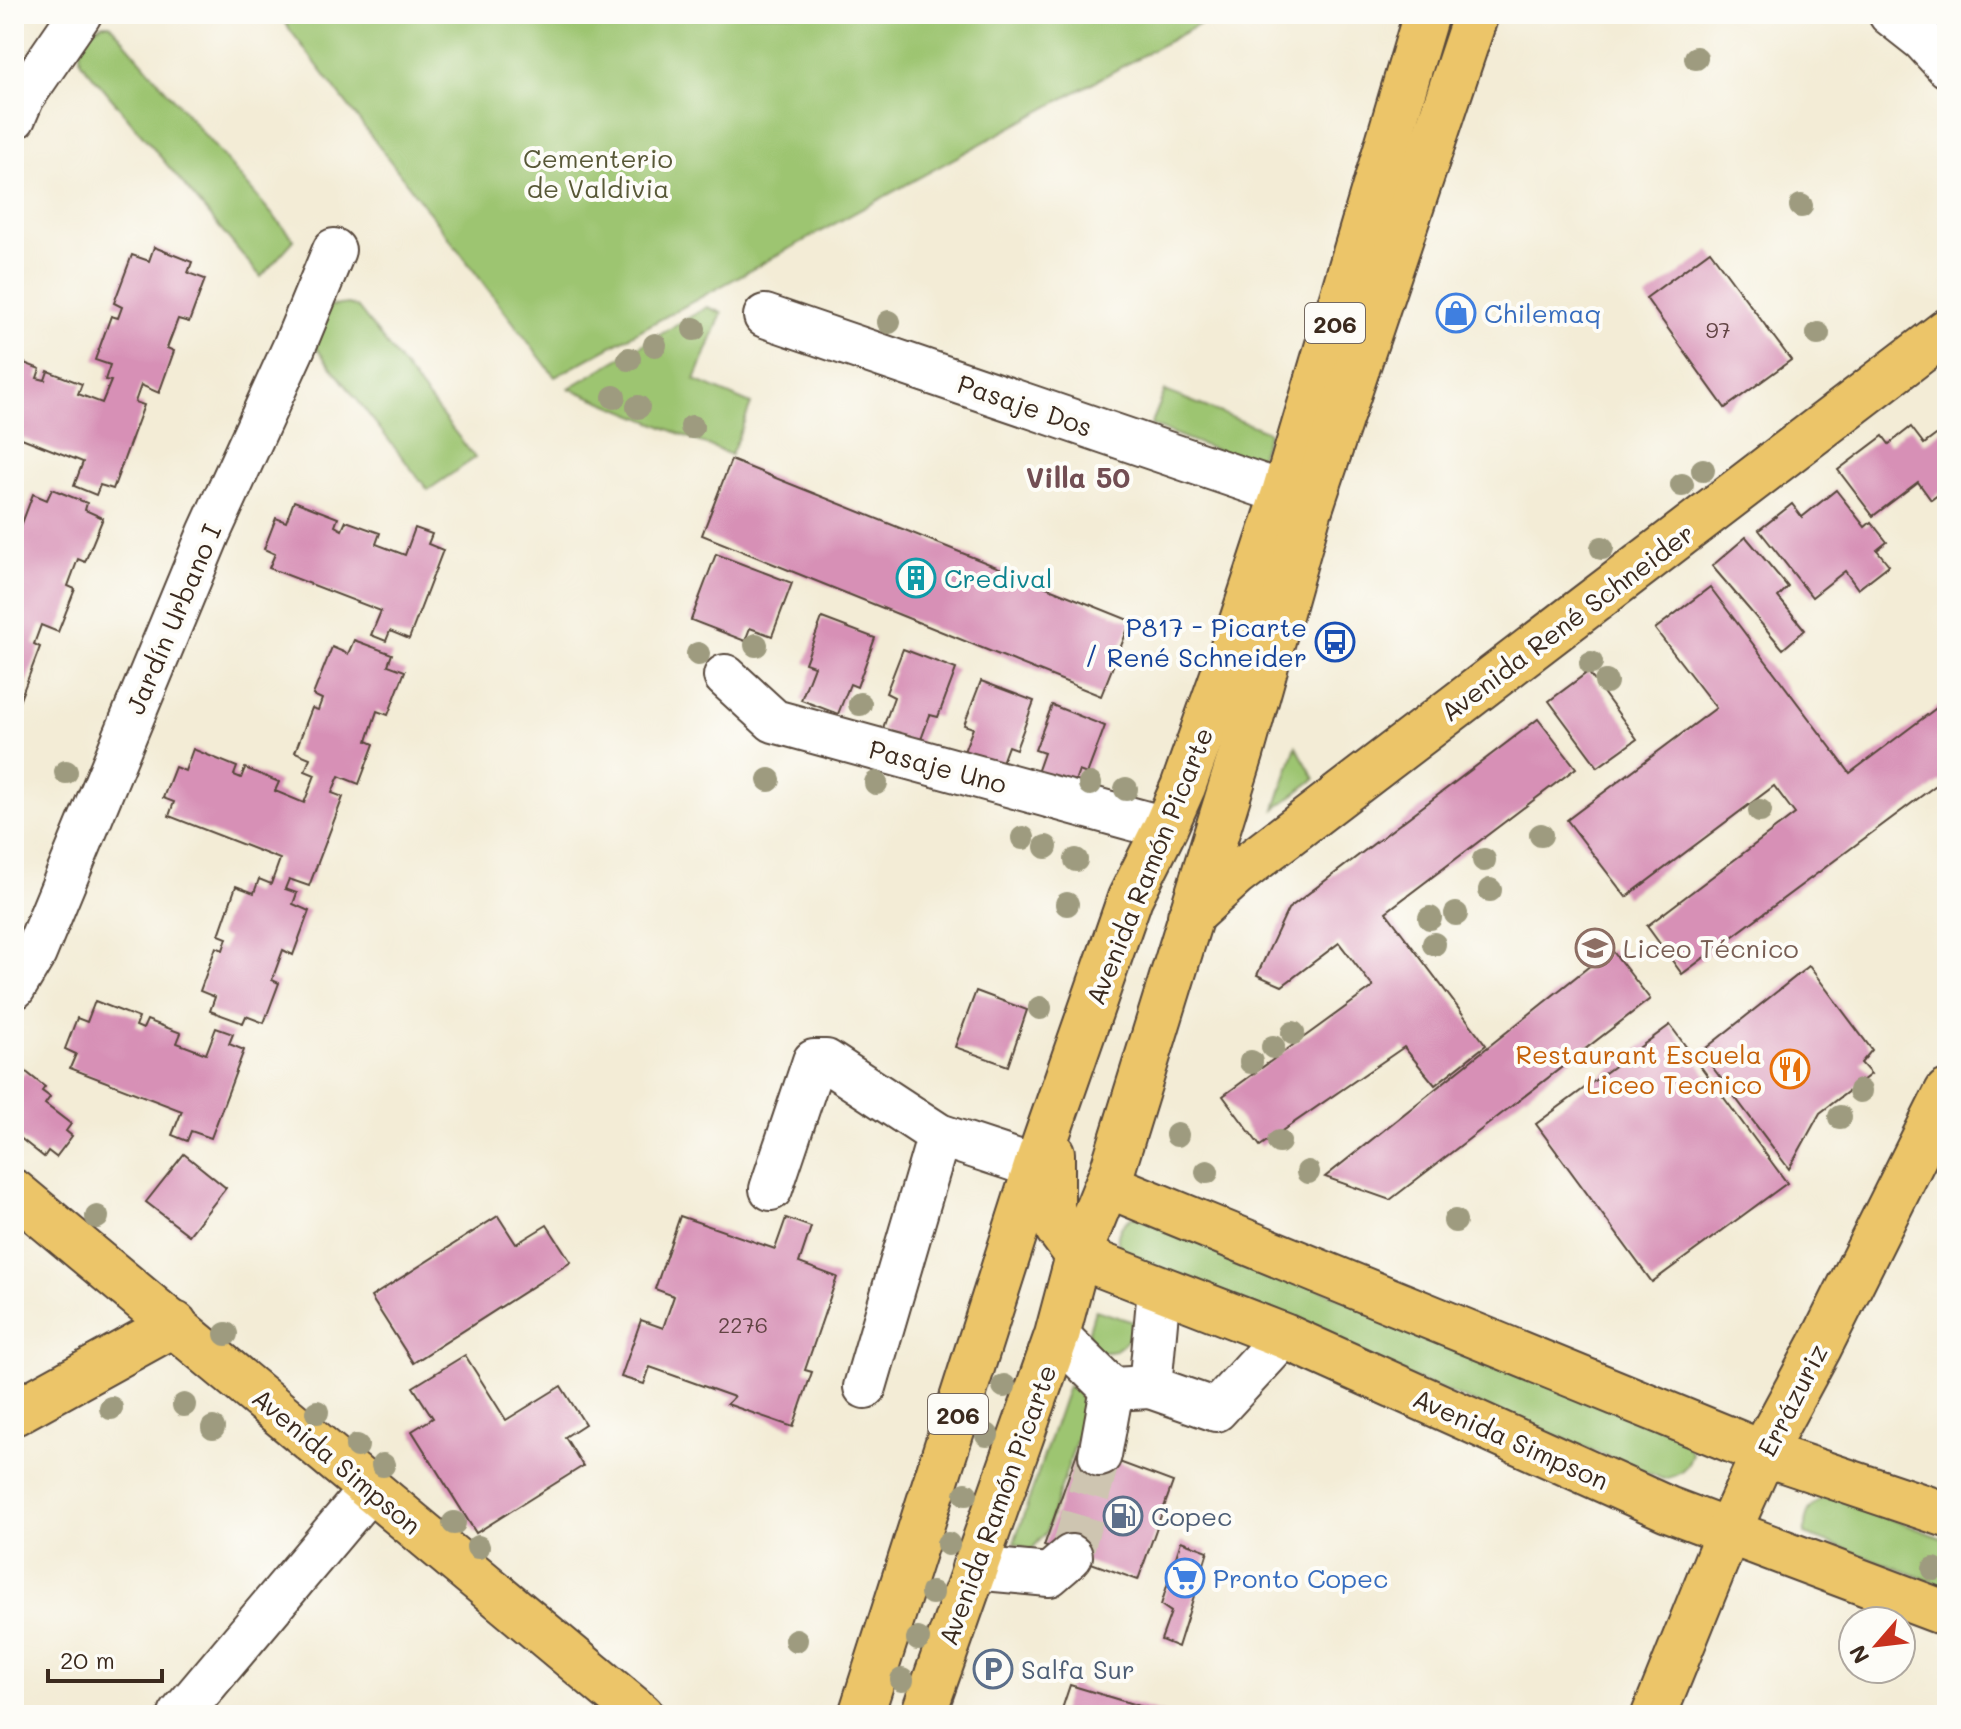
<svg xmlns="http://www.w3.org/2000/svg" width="1961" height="1729" font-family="Mali,sans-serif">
	<rect width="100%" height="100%" fill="#fdfcf7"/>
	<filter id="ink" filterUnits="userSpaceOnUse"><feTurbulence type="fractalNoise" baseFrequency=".0125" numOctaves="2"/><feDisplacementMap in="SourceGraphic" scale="16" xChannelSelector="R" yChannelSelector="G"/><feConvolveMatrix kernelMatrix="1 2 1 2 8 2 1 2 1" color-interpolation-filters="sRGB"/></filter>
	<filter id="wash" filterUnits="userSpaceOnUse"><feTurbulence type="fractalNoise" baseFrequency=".006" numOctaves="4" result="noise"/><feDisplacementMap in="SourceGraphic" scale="32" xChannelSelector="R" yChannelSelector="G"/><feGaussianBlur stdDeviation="1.8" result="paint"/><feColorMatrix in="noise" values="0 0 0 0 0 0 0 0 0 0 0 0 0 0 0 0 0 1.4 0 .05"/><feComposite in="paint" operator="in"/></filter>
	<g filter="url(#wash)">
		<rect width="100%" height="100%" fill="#f3ecd6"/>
		<g fill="#9dc571" stroke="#6c7848" stroke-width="2">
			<polygon points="278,14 1218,14 555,377"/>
			<path d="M103,24H110L294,240L261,277L81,62C77,44 87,31 103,24Z"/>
			<polygon points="349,304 358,308 475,458 428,490 310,340 330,306"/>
			<polygon points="707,307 722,313 695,380 751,404 731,455 569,388"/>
			<polygon points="1165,391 1269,432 1259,459 1249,463 1151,425"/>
			<polygon points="1296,746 1315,779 1275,809"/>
			<path d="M1137,1215L1681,1436L1692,1453C1688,1469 1680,1476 1663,1479L1129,1263C1112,1246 1114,1225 1137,1215Z"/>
			<path d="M1095,1310L1140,1324C1123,1346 1112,1363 1085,1344Z"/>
			<polygon points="1068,1386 1079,1394 1085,1414 1046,1533 1031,1550 1014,1543"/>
			<path d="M1827,1495L1947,1540V1587L1805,1534C1804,1513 1810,1505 1827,1495Z"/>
		</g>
		<g id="blocks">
			<g fill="#d790b6">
				<polygon points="154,247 192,262 188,273 205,279 189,322 178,319 167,348 174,351 159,393 141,385 135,402 144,405 113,489 100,485 96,495 74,486 83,462 14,435 14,359 40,369 37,378 45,380 48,371 82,384 78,394 102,403 111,381 105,380 110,365 95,360 111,316 118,318 122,307 114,303 132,255 149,261"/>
				<polygon points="1710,251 1791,360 1725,408 1646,298"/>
				<polygon points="1911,427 1924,444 1944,429 1947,432 1947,488 1931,500 1918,482 1873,516 1838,470 1883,436 1889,444"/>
				<polygon points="731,460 1131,621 1101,696 702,535"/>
				<polygon points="52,489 87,503 85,510 103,518 85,562 78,559 68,586 75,589 58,632 41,625 34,644 40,647 14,715 14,555 19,544 15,542 33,494 47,500"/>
				<polygon points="1836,490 1865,527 1871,522 1887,542 1877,550 1889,565 1858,589 1845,571 1812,597 1759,530 1792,504 1802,517"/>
				<polygon points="294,501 338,518 335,526 342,530 346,521 380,533 376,544 405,555 415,528 432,534 428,544 443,550 409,639 390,631 386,641 371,635 381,611 269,568 275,554 264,549 276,518 286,522"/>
				<polygon points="1746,537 1788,587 1778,597 1805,630 1783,649 1712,566"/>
				<polygon points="716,554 792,583 772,636 750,628 745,641 691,620"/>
				<polygon points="1710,587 1850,773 1947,700 1947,777 1682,974 1647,926 1795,814 1774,786 1626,897 1567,820 1716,708 1655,629"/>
				<polygon points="822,618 875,638 857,687 850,684 838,714 801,700 814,666 805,663"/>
				<polygon points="354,640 392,654 388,665 405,671 388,715 377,711 367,741 374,744 359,784 339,776 336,783 332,793 343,797 309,886 289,879 285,889 297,893 293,904 309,911 293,955 283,950 272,980 279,983 264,1023 246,1016 243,1023 210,1011 215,997 200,991 216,947 223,950 227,938 219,935 236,886 254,893 259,879 271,884 280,859 169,816 174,802 163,798 175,767 185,771 193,749 237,767 234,775 241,778 245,768 279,782 275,791 304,803 315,775 305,771 310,758 295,752 312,708 318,710 322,699 313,695 332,647 348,654"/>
				<polygon points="903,649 956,669 938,717 930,715 919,745 882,731 894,697 886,693"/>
				<polygon points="1588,672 1637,739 1598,767 1549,701"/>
				<polygon points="981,681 1034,701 1016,749 1008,746 997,776 960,762 973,728 964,725"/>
				<polygon points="1052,705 1105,726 1087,774 1079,771 1068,801 1032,787 1044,753 1035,750"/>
				<polygon points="1538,719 1576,768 1386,912 1486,1045 1435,1085 1404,1047 1260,1146 1223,1096 1373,987 1339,943 1282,986 1257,975 1288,909"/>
				<polygon points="1611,949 1650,999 1390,1200 1325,1177"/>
				<polygon points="1809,966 1872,1050 1861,1063 1871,1074 1820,1113 1789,1169 1701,1052"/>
				<polygon points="976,991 1027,1010 1008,1066 955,1047"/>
				<polygon points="95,1001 139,1018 136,1026 143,1029 147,1020 181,1033 177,1043 206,1054 216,1028 233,1034 229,1044 244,1050 211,1138 191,1131 187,1141 172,1135 182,1111 70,1068 76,1054 65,1049 77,1018 87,1022"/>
				<polygon points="1670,1025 1787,1183 1652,1282 1536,1124"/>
				<polygon points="25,1071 45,1087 42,1091 50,1097 45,1104 71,1124 66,1131 72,1136 56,1157 48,1151 44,1157 14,1133 14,1085"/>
				<polygon points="184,1154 226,1188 189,1235 146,1202"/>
				<polygon points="498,1216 516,1244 547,1225 571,1262 413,1363 371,1297"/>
				<polygon points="680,1216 775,1249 786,1218 811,1227 799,1263 837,1277 805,1370 812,1372 793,1427 727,1404 734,1397 650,1367 644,1384 621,1377 641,1320 663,1328 674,1296 655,1289"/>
				<polygon points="465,1355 506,1420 561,1386 585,1424 565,1437 583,1466 476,1533 412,1431 433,1418 413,1387"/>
				<polygon points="1079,1447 1173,1482 1138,1580 1044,1546"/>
				<polygon points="1181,1541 1208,1551 1178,1647 1161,1640 1171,1612 1161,1605"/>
				<polygon points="1070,1685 1166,1714 1165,1715 1060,1715"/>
			</g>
		</g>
	</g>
	<g filter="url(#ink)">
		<use href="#blocks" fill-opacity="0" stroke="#57473a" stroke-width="2"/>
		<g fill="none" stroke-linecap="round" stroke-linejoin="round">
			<polyline stroke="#cec5b1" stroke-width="42" stroke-dasharray="42 21" stroke-linecap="butt" points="1071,1556 1100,1455"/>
			<g stroke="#57473a" stroke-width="46">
				<g id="minor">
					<polyline points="1890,14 1923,40 1947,66"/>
					<polyline points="14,118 23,97 80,14"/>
					<polyline points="765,316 1284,493"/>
					<polyline points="725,676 774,721 1165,828"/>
					<polyline points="14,988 35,953 209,533 294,347 334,250"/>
					<polyline points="771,1189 814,1061 826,1061 939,1135 1036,1167"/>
					<polyline points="1159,1289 1150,1387 1216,1410 1284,1336"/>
					<polyline points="1057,1335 1112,1389 1150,1387"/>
					<polyline points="865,1387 939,1135"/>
					<polyline points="1100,1455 1112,1389"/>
					<polyline points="973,1568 1049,1575 1071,1556"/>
					<polyline points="180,1715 370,1489"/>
				</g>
			</g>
			<g stroke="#57473a" stroke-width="48">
				<g id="major">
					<polyline points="1190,916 1235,875 1947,331"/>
					<polyline points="1107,1185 1763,1453 1947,1515"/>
					<polyline points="14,1192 641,1715"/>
					<polyline points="1078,1256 1284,1336 1668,1509 1947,1614"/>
					<polyline points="14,1413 175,1324"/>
					<polyline points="1654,1715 1728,1532 1772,1435 1820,1346 1947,1092"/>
				</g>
			</g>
			<g stroke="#57473a" stroke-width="48">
				<g id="highway">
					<polyline points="1052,1153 1052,1208 1058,1229 1078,1256"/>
					<polyline points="861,1715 1036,1167 1130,898 1165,828 1183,787 1239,630 1284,493 1426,14"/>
					<polyline points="923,1715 1057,1335 1078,1256 1112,1172 1241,754 1309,512 1476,14"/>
				</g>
			</g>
			<use href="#minor" stroke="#fff" stroke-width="42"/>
			<use href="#major" stroke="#ecc569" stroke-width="44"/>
			<use href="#highway" stroke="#ecc569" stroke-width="44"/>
		</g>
		<g fill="#9e9b7f">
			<circle cx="1696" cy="58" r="12"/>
			<circle cx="1801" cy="206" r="12"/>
			<circle cx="889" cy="322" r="12"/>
			<circle cx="694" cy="329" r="12"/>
			<circle cx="1818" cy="334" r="12"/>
			<circle cx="655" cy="345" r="12"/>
			<circle cx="629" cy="359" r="12"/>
			<circle cx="614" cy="397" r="12"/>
			<circle cx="638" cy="407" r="12"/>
			<circle cx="692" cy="427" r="12"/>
			<circle cx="1703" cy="470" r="12"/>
			<circle cx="1682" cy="485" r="12"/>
			<circle cx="1602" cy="548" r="12"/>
			<circle cx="756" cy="645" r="12"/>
			<circle cx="698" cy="654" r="12"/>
			<circle cx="1591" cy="663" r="12"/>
			<circle cx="1606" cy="682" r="12"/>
			<circle cx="860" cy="704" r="12"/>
			<circle cx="66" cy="772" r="12"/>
			<circle cx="769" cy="780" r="12"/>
			<circle cx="876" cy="783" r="12"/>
			<circle cx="1090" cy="784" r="12"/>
			<circle cx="1126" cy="789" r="12"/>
			<circle cx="1760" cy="811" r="12"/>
			<circle cx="1541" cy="835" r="12"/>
			<circle cx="1023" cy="838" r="12"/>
			<circle cx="1046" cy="847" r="12"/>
			<circle cx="1076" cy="860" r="12"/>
			<circle cx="1484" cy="860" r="12"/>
			<circle cx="1490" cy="890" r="12"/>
			<circle cx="1067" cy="904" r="12"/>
			<circle cx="1456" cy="914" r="12"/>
			<circle cx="1430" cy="918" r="12"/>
			<circle cx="1434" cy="944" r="12"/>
			<circle cx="1040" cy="1008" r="12"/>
			<circle cx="1293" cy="1033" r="12"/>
			<circle cx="1273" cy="1047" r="12"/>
			<circle cx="1251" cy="1062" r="12"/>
			<circle cx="1860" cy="1091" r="12"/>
			<circle cx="1840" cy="1117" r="12"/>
			<circle cx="1177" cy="1135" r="12"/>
			<circle cx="1279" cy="1142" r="12"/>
			<circle cx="1207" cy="1172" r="12"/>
			<circle cx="1308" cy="1172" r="12"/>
			<circle cx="97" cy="1217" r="12"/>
			<circle cx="1455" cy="1221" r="12"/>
			<circle cx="226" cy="1334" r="12"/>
			<circle cx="1004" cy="1386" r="12"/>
			<circle cx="184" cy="1405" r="12"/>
			<circle cx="111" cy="1408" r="12"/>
			<circle cx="317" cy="1412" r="12"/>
			<circle cx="213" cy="1428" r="12"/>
			<circle cx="987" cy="1435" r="12"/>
			<circle cx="357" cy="1446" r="12"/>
			<circle cx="383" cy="1465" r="12"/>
			<circle cx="966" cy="1494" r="12"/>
			<circle cx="454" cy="1523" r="12"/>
			<circle cx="948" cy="1544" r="12"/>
			<circle cx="478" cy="1547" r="12"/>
			<circle cx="1934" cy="1569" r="12"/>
			<circle cx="932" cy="1593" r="12"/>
			<circle cx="918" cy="1639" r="12"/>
			<circle cx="796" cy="1640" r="12"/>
			<circle cx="902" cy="1680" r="12"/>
		</g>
	</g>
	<defs>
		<g id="shop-ring" transform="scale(2)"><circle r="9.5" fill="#fdfcf7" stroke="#3f7fe0" stroke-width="1.5"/><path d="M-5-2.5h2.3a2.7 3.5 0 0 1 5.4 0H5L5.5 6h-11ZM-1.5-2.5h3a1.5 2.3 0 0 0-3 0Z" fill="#3f7fe0"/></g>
		<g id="building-ring" transform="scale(2)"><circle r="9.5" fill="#fdfcf7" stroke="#0f9aa8" stroke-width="1.5"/><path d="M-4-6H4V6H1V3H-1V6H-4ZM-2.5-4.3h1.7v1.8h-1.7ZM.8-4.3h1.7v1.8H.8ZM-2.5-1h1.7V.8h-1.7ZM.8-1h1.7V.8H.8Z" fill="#0f9aa8"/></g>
		<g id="bus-ring" transform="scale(2)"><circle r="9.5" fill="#fdfcf7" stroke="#1a4fb4" stroke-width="1.5"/><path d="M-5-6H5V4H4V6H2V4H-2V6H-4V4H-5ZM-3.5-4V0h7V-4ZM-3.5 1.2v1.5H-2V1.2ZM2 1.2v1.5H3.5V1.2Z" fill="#1a4fb4"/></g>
		<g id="school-ring" transform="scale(2)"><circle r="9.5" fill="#fdfcf7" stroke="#8d6e63" stroke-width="1.5"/><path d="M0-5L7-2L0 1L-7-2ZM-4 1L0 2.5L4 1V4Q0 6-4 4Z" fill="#8d6e63"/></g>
		<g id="restaurant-ring" transform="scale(2)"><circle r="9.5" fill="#fdfcf7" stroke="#e8710a" stroke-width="1.5"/><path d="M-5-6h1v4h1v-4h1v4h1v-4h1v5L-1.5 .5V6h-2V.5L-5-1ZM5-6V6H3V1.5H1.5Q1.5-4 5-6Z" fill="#e8710a"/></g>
		<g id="fuel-ring" transform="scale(2)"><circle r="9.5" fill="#fdfcf7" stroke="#5c6f8a" stroke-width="1.5"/><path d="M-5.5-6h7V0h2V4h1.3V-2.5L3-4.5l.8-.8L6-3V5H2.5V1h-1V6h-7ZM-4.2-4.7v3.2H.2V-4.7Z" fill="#5c6f8a"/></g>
		<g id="supermarket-ring" transform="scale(2)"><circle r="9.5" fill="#fdfcf7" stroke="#3f7fe0" stroke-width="1.5"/><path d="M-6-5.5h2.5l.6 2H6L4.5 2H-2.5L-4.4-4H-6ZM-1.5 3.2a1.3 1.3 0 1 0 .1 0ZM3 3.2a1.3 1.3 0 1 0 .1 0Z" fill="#3f7fe0"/></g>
		<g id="parking-ring" transform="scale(2)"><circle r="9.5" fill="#fdfcf7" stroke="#5c6f8a" stroke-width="1.5"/><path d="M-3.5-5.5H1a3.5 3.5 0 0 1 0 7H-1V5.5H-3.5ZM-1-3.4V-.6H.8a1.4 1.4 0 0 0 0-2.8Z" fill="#5c6f8a"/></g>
	</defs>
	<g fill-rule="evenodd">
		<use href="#shop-ring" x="1456" y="313"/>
		<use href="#building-ring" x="916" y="578"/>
		<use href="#bus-ring" x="1335" y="642"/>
		<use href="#school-ring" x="1595" y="948"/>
		<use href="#restaurant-ring" x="1790" y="1069"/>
		<use href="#fuel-ring" x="1123" y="1516"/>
		<use href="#supermarket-ring" x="1185" y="1578"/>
		<use href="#parking-ring" x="993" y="1669"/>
	</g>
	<g text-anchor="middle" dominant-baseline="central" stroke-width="8" stroke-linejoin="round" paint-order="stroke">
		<g font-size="22" fill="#624444">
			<text x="1718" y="329">97</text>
			<text x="743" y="1324">2276</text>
		</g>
		<g fill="#fdfcf7" stroke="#75695f" stroke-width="2">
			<rect x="1305" y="303" width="60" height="40" rx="6"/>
			<rect x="928" y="1394" width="60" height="40" rx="6"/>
		</g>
		<g font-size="24" font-weight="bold" fill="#3b2a1e">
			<text x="1335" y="323">206</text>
			<text x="958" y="1414">206</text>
		</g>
		<g font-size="26" fill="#585837" stroke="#fdfcf7">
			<text x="598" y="158">Cementerio<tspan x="598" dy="30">de Valdivia</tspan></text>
		</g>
		<g font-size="26" fill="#366cbe" stroke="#fdfcf7" text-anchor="start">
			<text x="1484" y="313">Chilemaq</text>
			<text x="1213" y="1578">Pronto Copec</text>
		</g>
		<g font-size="26" fill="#3b2a1e" stroke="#fdfcf7">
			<text transform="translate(1025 405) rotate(19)">Pasaje Dos</text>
			<text transform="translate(173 619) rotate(-67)">Jardín Urbano I</text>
			<text transform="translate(1567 622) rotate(-37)">Avenida René Schneider</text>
			<text transform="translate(938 766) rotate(15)">Pasaje Uno</text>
			<text transform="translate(1149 866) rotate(-68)">Avenida Ramón Picarte</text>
			<text transform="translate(1792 1400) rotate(-63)">Errázuriz</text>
			<text transform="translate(1511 1439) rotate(24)">Avenida Simpson</text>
			<text transform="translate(337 1461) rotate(40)">Avenida Simpson</text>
			<text transform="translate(997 1505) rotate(-70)">Avenida Ramón Picarte</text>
		</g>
		<g font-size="26" fill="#0d838f" stroke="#fdfcf7" text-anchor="start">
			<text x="944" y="578">Credival</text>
		</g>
		<g font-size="26" fill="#164399" stroke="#fdfcf7" text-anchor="end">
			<text x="1307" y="627">P817 - Picarte<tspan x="1307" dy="30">/ René Schneider</tspan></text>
		</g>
		<g font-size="26" fill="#785e54" stroke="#fdfcf7" text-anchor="start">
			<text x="1623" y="948">Liceo Técnico</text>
		</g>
		<g font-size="26" fill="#c56008" stroke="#fdfcf7" text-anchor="end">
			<text x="1762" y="1054">Restaurant Escuela<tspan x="1762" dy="30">Liceo Tecnico</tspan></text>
		</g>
		<g font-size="26" fill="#4e5e75" stroke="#fdfcf7" text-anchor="start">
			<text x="1151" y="1516">Copec</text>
			<text x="1021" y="1669">Salfa Sur</text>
		</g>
		<g font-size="28" font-weight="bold" fill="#724e53" stroke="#fdfcf7">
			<text x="1078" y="477">Villa 50</text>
		</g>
	</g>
	<rect width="1961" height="1729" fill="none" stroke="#fdfcf7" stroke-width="48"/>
	<g transform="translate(1877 1645) rotate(242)"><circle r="38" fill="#fdfcf7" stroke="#afa8a0" stroke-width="2"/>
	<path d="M0-6L14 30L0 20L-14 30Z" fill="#c8321e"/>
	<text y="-12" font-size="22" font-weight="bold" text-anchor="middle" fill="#3b2a1e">N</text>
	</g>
	<path d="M48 1669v12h114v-12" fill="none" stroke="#3b2a1e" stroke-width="4"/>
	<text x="60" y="1669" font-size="24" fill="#3b2a1e" stroke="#fdfcf7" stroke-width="6" paint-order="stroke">20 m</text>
</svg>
